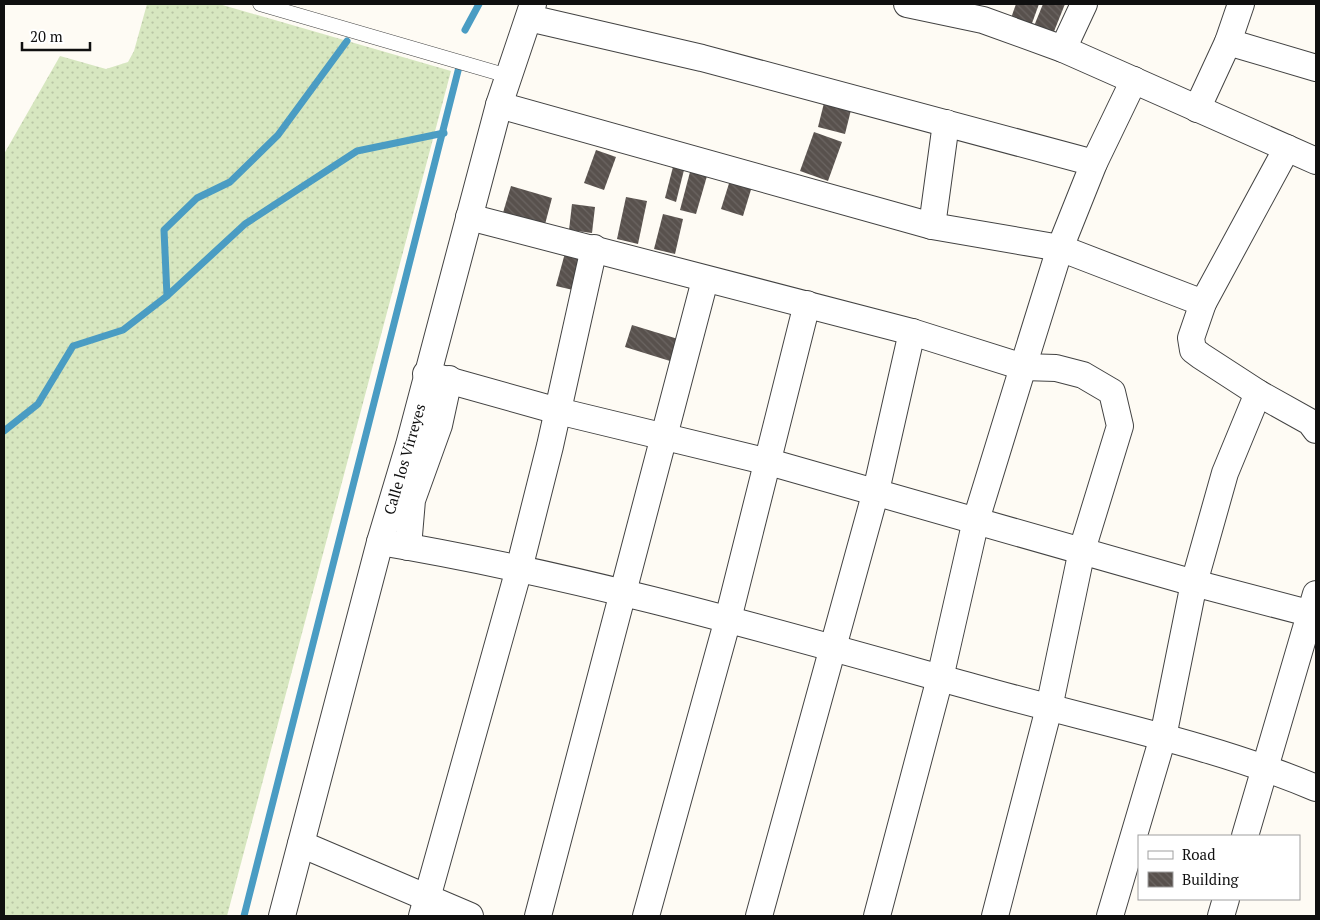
<svg xmlns="http://www.w3.org/2000/svg" width="1320" height="920" font-family="'PT Serif',serif">
	<defs>
		<pattern id="grass-dots" width="8" height="8" patternUnits="userSpaceOnUse" patternTransform="scale(1.25)"><rect width="8" height="8" fill="#d7e7c0"/><path d="M2 2h.1M6 6h.1" fill="none" stroke="#b8c5a4" stroke-width="1.8" stroke-linecap="round"/></pattern>
		<pattern id="building-back-hatch" width="6" height="6" patternUnits="userSpaceOnUse" patternTransform="scale(1.25)"><rect width="6" height="6" fill="#58514d"/><path d="M-1 5l2 2M0 0l6 6M5-1l2 2" fill="none" stroke="#6b6562"/></pattern>
	</defs>
	<rect width="100%" height="100%" fill="#fefbf4"/>
	<polygon fill="url(#grass-dots)" points="147,4 219,4 451,71 227,916 4,916 4,154 60,56 106,69 128,62 134,51"/>
	<g fill="none" stroke-linecap="round" stroke-linejoin="round">
		<g stroke="#4a9cc3" stroke-width="7">
			<polyline points="465,30 479,4"/>
			<polyline points="167,296 245,224 357,151 444,133"/>
			<polyline points="4,431 38,404 73,346 123,330 167,296 164,230 197,198 230,182 278,135 347,41"/>
			<polyline points="244,916 459,67"/>
		</g>
	</g>
	<g fill="url(#building-back-hatch)">
		<polygon points="1016,4 1039,4 1031,26 1011,18"/>
		<polygon points="1043,4 1065,4 1053,34 1034,26"/>
		<polygon points="826,95 853,102 845,134 818,127"/>
		<polygon points="814,132 842,142 828,181 800,171"/>
		<polygon points="596,150 616,157 604,190 584,183"/>
		<polygon points="674,163 685,166 676,202 665,198"/>
		<polygon points="690,172 707,176 696,214 680,210"/>
		<polygon points="731,177 753,183 743,216 721,209"/>
		<polygon points="511,186 552,198 544,228 502,216"/>
		<polygon points="626,197 647,201 638,244 617,239"/>
		<polygon points="572,204 595,207 592,233 569,230"/>
		<polygon points="663,214 683,219 675,254 654,249"/>
		<polygon points="565,253 582,258 573,290 556,286"/>
		<polygon points="632,325 678,339 670,361 625,347"/>
	</g>
	<g fill="none" stroke-linecap="round" stroke-linejoin="round">
		<g stroke="#434343" stroke-width="15">
			<polyline id="lane" points="260,4 508,76"/>
		</g>
		<g stroke="#434343" stroke-width="28">
			<g id="street">
				<polyline points="907,4 983,20 1063,49 1316,161"/>
				<polyline points="529,18 702,58 1094,163"/>
				<polyline points="1228,42 1316,68"/>
				<polyline points="1063,49 1084,4"/>
				<polyline points="499,105 932,226 1060,248 1203,303"/>
				<polyline points="1197,109 1228,42 1241,4"/>
				<polyline points="1287,148 1203,303 1191,338 1193,350 1201,356 1258,393 1310,422 1316,430"/>
				<polyline points="469,217 912,332 1023,367 1056,368 1083,375 1112,392 1120,426 1082,550 1049,708 995,916"/>
				<polyline points="932,226 946,123"/>
				<polyline points="426,374 558,411 769,462 1194,583 1316,615"/>
				<path d="M380,542C584,576 782,634 980,689C1093,721 1209,743 1316,788"/>
				<polyline points="408,547 412,500 439,425 449,379"/>
				<polyline points="1245,836 1316,594"/>
				<polyline points="301,844 470,916"/>
				<polyline points="282,916 380,542 409,445 499,105 533,4"/>
				<polyline points="422,916 519,569 550,446 594,248"/>
				<polyline points="538,916 705,280"/>
				<polyline points="646,916 728,619 807,304"/>
				<polyline points="759,916 876,491 912,332"/>
				<polyline points="877,916 940,678 976,520 1023,367 1060,248 1094,163 1134,80"/>
				<polyline points="1110,916 1163,737 1194,583 1225,473 1258,393"/>
				<polyline points="1221,916 1226,899"/>
			</g>
		</g>
		<use href="#lane" stroke="#fff" stroke-width="14"/>
		<use href="#street" stroke="#fff" stroke-width="26"/>
	</g>
	<g text-anchor="middle" dominant-baseline="central" stroke-width="5" stroke-linejoin="round" paint-order="stroke">
		<g font-size="15" fill="#101010" stroke="#fff">
			<text transform="translate(404 459) rotate(-74)">Calle los Virreyes</text>
		</g>
	</g>
	<rect width="1320" height="920" fill="none" stroke="#101010" stroke-width="10"/>
	<rect x="1138" y="835" width="162" height="65" fill="#ffffff" stroke="#9f9f9f"/>
	<rect x="1148" y="851" width="25" height="8" fill="#ffffff" stroke="#9f9f9f"/>
	<text x="1182" y="860" font-size="15" fill="#101010">Road</text>
	<rect x="1148" y="872" width="25" height="15" fill="url(#building-back-hatch)" stroke="#9f9f9f"/>
	<text x="1182" y="885" font-size="15" fill="#101010">Building</text>
	<path d="M22 42v8h68v-8" fill="none" stroke="#101010" stroke-width="2.5"/>
	<text x="30" y="42" font-size="15" fill="#101010" stroke="#ffffff" stroke-width="4" paint-order="stroke">20 m</text>
</svg>
